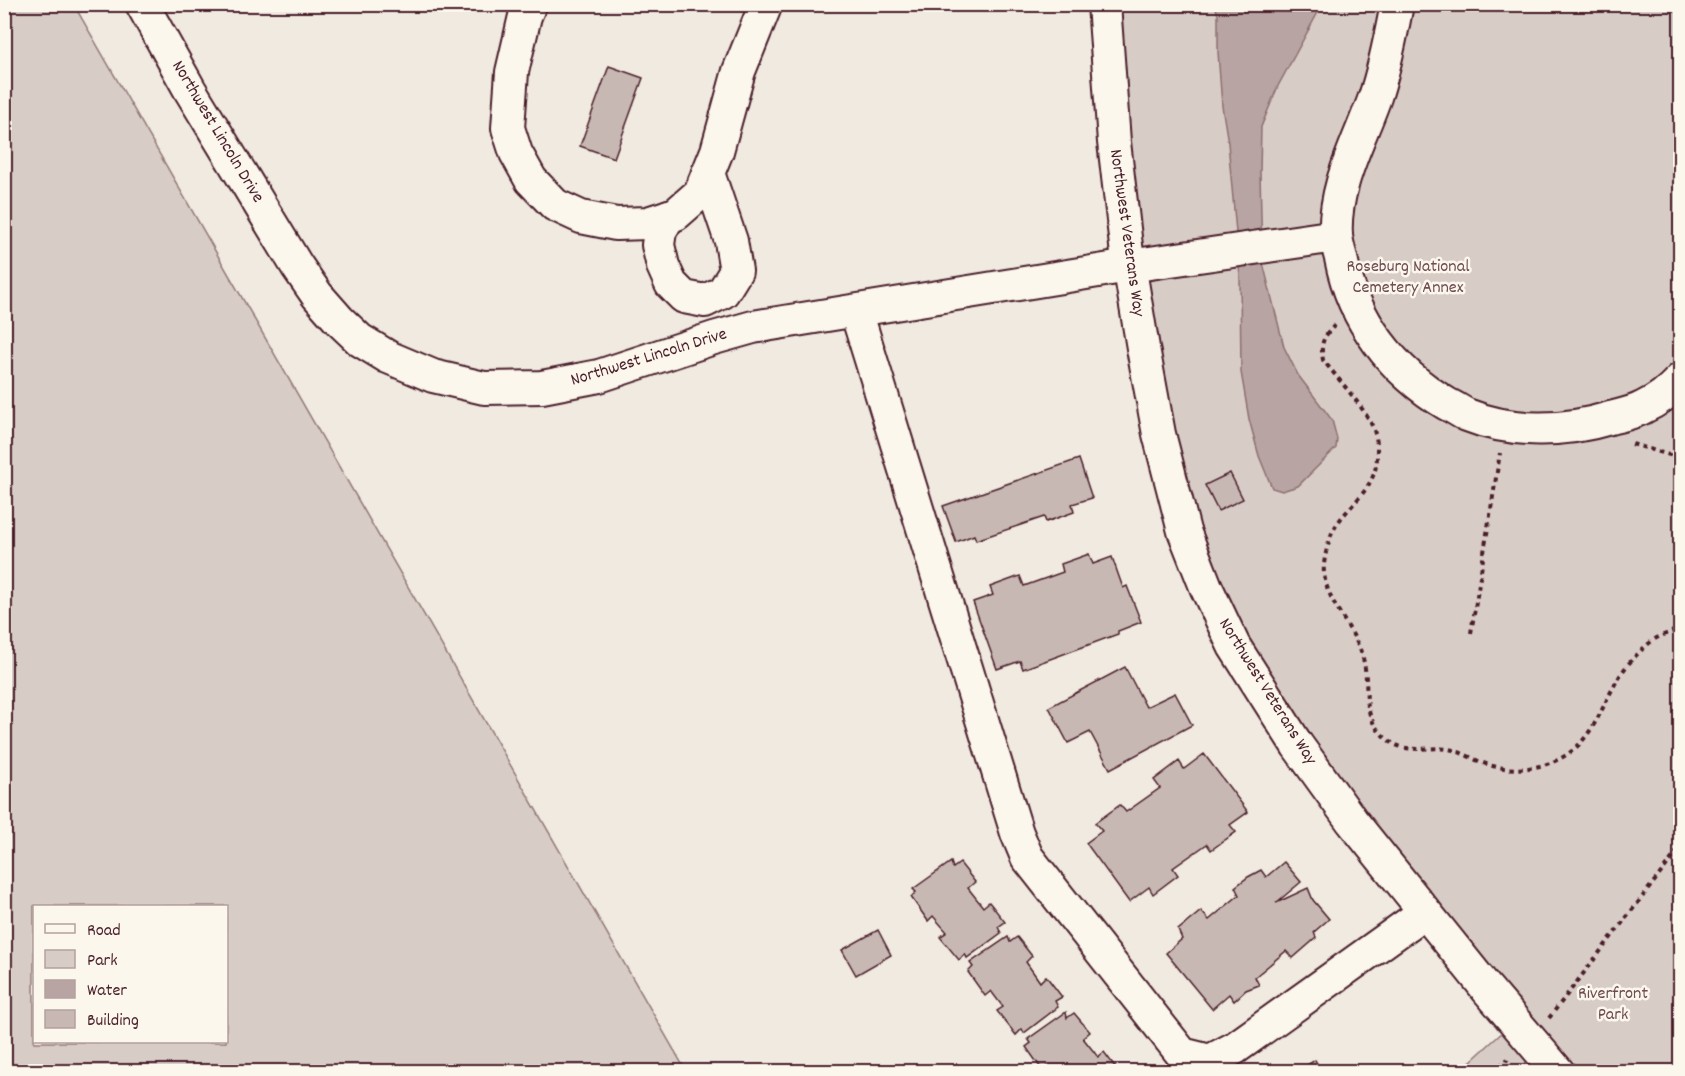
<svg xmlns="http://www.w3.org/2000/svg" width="1685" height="1076" font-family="Dekko,sans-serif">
	<rect width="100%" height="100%" fill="#f0eae0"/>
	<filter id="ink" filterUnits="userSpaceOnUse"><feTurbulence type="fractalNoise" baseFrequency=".0167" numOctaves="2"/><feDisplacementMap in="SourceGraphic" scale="12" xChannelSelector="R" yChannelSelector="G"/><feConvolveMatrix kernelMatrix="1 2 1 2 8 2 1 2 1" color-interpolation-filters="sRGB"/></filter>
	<g filter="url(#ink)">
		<g fill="#d8ccc6" stroke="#917678" stroke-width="1.5" fill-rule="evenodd">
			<path d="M5,4L74,5L686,1071H5ZM34,906H226V1042H34Z"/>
			<polygon points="1105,5 1680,5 1680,1071 1460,1071 1515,1021 1352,821 1184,531"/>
		</g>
		<polygon fill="#b8a4a2" stroke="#8c6f72" stroke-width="1.5" points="1215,5 1322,5 1278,86 1261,127 1260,172 1262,259 1284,347 1298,375 1332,420 1337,439 1336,448 1298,486 1282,491 1272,488 1259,456 1249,419 1241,372 1240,277 1228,143 1222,106 1218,52 1218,15"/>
		<g fill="#c8b8b3" stroke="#4a1f2b" stroke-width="1.5">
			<polygon points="609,66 643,78 614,158 580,146"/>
			<polygon points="1079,459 1092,498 1072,504 1074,512 1046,522 1044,517 976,540 974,535 956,542 943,506"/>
			<polygon points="1230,473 1243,499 1218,511 1205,485"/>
			<polygon points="1089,554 1093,564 1112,557 1123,588 1127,586 1141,622 1118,631 1118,634 1023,669 1020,661 997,669 973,602 993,595 990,587 1020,576 1024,586 1063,572 1061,564"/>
			<polygon points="1125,667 1146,707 1175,693 1192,725 1110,769 1090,732 1068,743 1049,707"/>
			<polygon points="1204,754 1248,812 1230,825 1236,832 1211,850 1207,844 1173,868 1178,875 1153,894 1149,887 1129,902 1086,843 1102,831 1095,823 1120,805 1126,812 1160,788 1154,780 1179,761 1184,769"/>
			<polygon points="951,862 953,868 960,863 975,882 968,888 983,907 989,902 1005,922 998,927 1001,933 967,958 965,954 959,960 940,937 947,932 933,916 928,921 911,897 916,892 913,889"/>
			<polygon points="1284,862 1301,882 1276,903 1308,888 1313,900 1329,919 1314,932 1316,938 1293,958 1286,951 1255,977 1259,985 1246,990 1234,1001 1229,994 1212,1009 1166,953 1182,939 1178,930 1201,911 1209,920 1239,895 1235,887 1248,877 1261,870 1266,877"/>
			<polygon points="878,930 891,955 856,975 842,950"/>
			<polygon points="1008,937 1010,942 1017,937 1032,956 1026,962 1040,982 1046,976 1062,997 1055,1001 1058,1007 1024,1033 1022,1029 1016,1035 997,1011 1003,1007 991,991 985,996 968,972 973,967 970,963"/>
			<polygon points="1066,1012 1067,1018 1074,1013 1090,1032 1083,1038 1098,1057 1104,1052 1119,1072 1053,1072 1048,1066 1043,1071 1026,1047 1031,1043 1028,1039"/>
			<polygon points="1315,1060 1322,1072 1296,1072"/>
		</g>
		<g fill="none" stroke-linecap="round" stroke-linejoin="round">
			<g stroke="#4a1f2b" stroke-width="36">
				<g id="minor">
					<polyline points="142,4 190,90 297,266 317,295 339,320 360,340 388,357 433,376 484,388 542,387 599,376 714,338 753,327 1129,266 1336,236"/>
					<polyline points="530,4 525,16 512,72 508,128 516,153 531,180 555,205 581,217 616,224 648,223 676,214 700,193 717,151 739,71 766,4"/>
					<polyline points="1104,4 1114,142 1126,246 1143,348 1159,434 1184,531 1206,587 1234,646 1297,745 1352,821 1487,989 1558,1072"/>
					<path d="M1397,4C1391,35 1385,68 1375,97C1359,142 1333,187 1336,236C1337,243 1339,251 1341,258C1353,320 1393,372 1447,404C1454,407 1460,412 1467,415C1512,433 1564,432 1610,418C1621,415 1634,413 1644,407C1657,401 1671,390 1680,380"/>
					<polyline points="669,216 660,231 658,245 663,266 671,284 684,297 705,301 723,292 736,271 731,241 708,173"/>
					<polyline points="856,311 1017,833 1027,857 1182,1054 1210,1061 1235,1048 1425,912"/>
				</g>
			</g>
			<g stroke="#4a1f2b" stroke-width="4" stroke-dasharray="4.5 4.5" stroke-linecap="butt">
				<path d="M1335,325C1323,337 1320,343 1323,360C1337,378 1371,414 1375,434C1377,439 1377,446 1377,452C1379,495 1337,508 1329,542C1326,551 1323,564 1324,573C1327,603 1353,627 1362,655C1372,686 1357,714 1387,739C1405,755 1427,746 1448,749C1461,751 1474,760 1486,764C1509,772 1539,770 1561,758C1597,739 1603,697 1626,667C1633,658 1643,648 1652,641C1660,635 1671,633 1680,628"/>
				<polyline points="1632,444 1680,458"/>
				<polyline points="1471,633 1500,453"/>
				<polyline points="1549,1018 1680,848"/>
				<polyline points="1492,1072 1508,1059"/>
			</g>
			<use href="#minor" stroke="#fbf7ec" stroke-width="32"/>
		</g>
	</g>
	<g text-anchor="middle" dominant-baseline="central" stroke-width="5" stroke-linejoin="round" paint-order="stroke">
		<g font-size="18" fill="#4a1f2b" stroke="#fbf7ec">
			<text transform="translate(217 132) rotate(59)">Northwest Lincoln Drive</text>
			<text transform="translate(1126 233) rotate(82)">Northwest Veterans Way</text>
			<text transform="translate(649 358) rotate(-17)">Northwest Lincoln Drive</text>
			<text transform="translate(1267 692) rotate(58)">Northwest Veterans Way</text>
		</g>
		<g font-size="18" fill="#6e4a52" stroke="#fbf7ec">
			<text x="1408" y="267">Roseburg National<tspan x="1408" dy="21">Cemetery Annex</tspan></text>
			<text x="1613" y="994">Riverfront<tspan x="1613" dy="21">Park</tspan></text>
		</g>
	</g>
	<rect width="1685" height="1076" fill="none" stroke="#fbf7ec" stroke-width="24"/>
	<rect x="12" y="12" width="1661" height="1052" fill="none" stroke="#4a1f2b" stroke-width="2" filter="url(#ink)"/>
	<rect x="33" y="905" width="195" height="138" fill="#fbf7ec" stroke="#b4a19f" stroke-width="1.5"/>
	<rect x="45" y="924" width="30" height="9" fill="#fbf7ec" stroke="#b4a19f" stroke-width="1.5"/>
	<text x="87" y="935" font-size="18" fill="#4a1f2b">Road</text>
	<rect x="45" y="950" width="30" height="18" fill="#d8ccc6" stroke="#b4a19f" stroke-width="1.5"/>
	<text x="87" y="965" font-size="18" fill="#4a1f2b">Park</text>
	<rect x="45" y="980" width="30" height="18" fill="#b8a4a2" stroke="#b4a19f" stroke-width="1.5"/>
	<text x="87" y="995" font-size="18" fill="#4a1f2b">Water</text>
	<rect x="45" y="1010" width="30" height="18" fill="#c8b8b3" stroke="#b4a19f" stroke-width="1.5"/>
	<text x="87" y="1025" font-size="18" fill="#4a1f2b">Building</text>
</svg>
